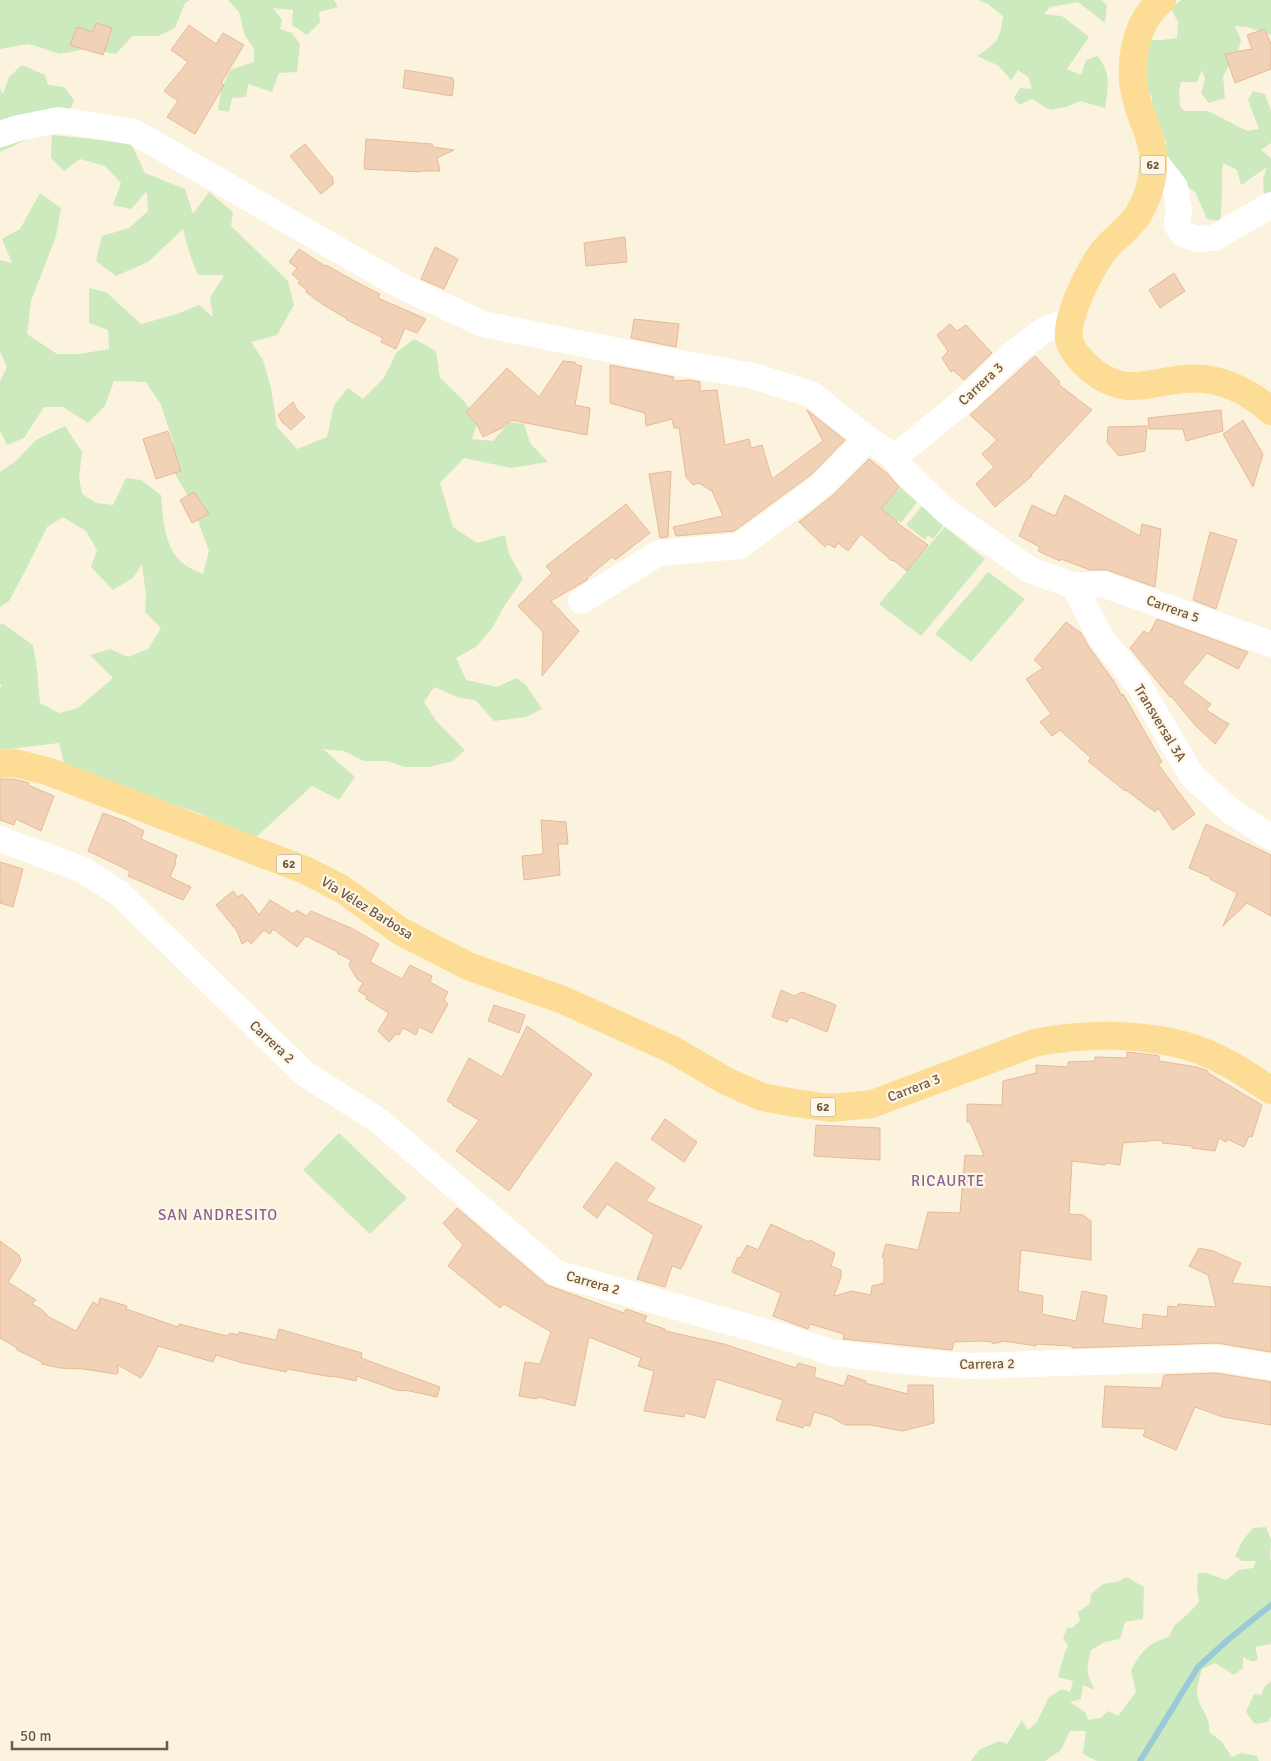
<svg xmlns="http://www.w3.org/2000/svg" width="1271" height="1761" font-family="Signika,sans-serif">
	<rect width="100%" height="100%" fill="#fcf3df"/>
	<g fill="#cde9be">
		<polygon points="0,0 190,0 185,3 175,28 158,36 132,36 116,54 86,49 60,54 29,44 0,49"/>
		<polygon points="228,0 334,0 338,7 319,12 320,22 307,35 292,25 293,10 273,8 282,20 280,29 292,33 300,44 297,72 279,73 272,92 248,84 246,97 232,98 229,112 218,110 221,90 230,70 254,62 254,48 245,36 239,12"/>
		<path d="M978,0H1101L1107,5L1105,23L1078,2L1050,7L1044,14L1062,16L1089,37L1067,69L1081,75L1086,60L1097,56C1112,72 1108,89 1105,108L1080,101L1066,107L1050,110L1032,99L1019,105L1014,98L1020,88L1032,89L1028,77L1018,70L1011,80L999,66L977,56C997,43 1000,40 1003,16L988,4Z"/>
		<path d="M1181,0H1271V35L1247,27L1235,26L1241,40L1238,51L1223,76L1225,98L1209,103L1201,93L1205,79L1202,70L1197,82H1181L1179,92L1180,107L1185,111H1208L1247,131L1259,129L1248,100L1253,91L1265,94L1271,111V143L1261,150L1271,158V198L1264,197L1263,179L1267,167L1241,185L1237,170L1223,163C1221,183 1223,202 1220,221L1207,219L1195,192L1185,185L1157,153L1167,143L1153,125L1152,97L1143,82L1145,40H1161L1177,38L1178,22L1171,9Z"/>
		<polygon points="22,65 45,75 48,85 64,87 74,100 70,110 26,140 0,152 0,89 3,94 9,77"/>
		<path d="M52,135L131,143L145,173L185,189L193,214L209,192L233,212L231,226L288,281L294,305L277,335L251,342L263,360L271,388L277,427L297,449L327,437L334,405L348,388L363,399L384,378L397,352L414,339L436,351L440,378L463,400L478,419L472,439L493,441L509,422L524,424L530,443L548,462L511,468L464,458L440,483L453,527L477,543L505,535L509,554L523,579L503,608L493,627L476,647L456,658L466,680L497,687L516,678L526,685L542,709L526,717L494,721L475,700L460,698L434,687L424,702L437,722L465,750L453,761L429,767H405L387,761H364L344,751L323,749L355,777L339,800L312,786L255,838L193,811L152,798L64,763L59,743L0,750V688L2,685L0,684V625L2,623L33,645L37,669L40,703L59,713L78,708L113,678L90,655L110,649L128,657L148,649L161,628L145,612L146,595L142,564L133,578L113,590L91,567L97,550L86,531L63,517L47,527L24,573L9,601L0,607V472L17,460L36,440L65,426L82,452L79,478L82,494L96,503L113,505L126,478L141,480L161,495C163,518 164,550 185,565C191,569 197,571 203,574L209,551L192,504L173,470V441L161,405L146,382L114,381L105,406L88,423L63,407H44L24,438L7,445L0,431V381L7,367L0,352V260L12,263L2,239L20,229L40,193L61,208L56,236L31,301L27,334L57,354H79L109,349L108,330L89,323V288L106,292L141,324L177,314L199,305L213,317L210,298L224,275H198L190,255L183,229L148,262L116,276L96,261L102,236L129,228L148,211L147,191L131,209L113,205L121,183L105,166L80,159L64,171L51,158Z"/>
		<polygon points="900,487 917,502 901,523 881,509"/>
		<polygon points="922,506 944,525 933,539 928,535 925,540 906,525"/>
		<polygon points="945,527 985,559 921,636 879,604"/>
		<polygon points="988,572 1025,599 971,662 935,634"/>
		<polygon points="339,1133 407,1198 370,1234 303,1170"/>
		<path d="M1266,1527L1271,1539L1270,1559L1271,1560V1644L1255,1647L1258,1659L1253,1662L1243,1657V1668L1234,1675L1215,1663L1202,1669C1200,1676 1197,1686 1197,1693C1198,1709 1211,1714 1209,1732L1221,1741L1232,1757L1241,1753L1257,1756L1259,1761H1097L1083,1754L1086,1731H1070L1061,1750L1045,1761H971L979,1750L999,1741L1007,1744L1022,1720L1028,1730L1037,1722L1049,1697L1062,1689L1070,1692L1073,1681L1058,1677L1065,1652L1068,1646L1063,1638L1067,1628H1072L1080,1621L1078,1612L1090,1604L1091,1594L1103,1584L1120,1581L1126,1577L1144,1587L1143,1619L1125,1622L1120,1639L1105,1642L1091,1650C1086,1667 1086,1674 1095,1690L1083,1685L1081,1699L1070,1702L1085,1712L1088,1720L1101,1718L1108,1711L1118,1716L1136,1692L1131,1670C1142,1652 1147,1643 1169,1637L1174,1626L1189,1613L1199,1602L1197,1586L1198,1573H1206L1226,1580L1239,1570L1253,1568L1256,1561H1242L1235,1556L1243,1540L1253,1528Z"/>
		<polygon points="1271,1681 1271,1716 1268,1722 1255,1724 1246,1712 1254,1694 1261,1695 1265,1686"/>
	</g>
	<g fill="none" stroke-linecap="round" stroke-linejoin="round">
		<polyline stroke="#9acad7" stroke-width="6" points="1140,1761 1198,1667 1230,1638 1271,1605"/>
	</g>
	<g fill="#f2d2b6" stroke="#e5ba97">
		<polygon points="96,23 112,28 103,55 70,45 77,27 93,32"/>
		<polygon points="189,25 216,44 223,33 244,45 221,83 224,85 195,134 167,117 178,101 164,91 188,62 171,50"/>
		<polygon points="1265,29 1271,44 1271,69 1235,83 1225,54 1252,49 1247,35"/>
		<polygon points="405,70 453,78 453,80 454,81 452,96 403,88"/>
		<polygon points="366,139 432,144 433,147 454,150 437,158 440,171 420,171 420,172 364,169"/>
		<polygon points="305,144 333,178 333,184 321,194 290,156"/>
		<polygon points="625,237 627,262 586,266 584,243"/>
		<polygon points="435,247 458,259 444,289 421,279"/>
		<polygon points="299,249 325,266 326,265 360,284 380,294 378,298 426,319 417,333 405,328 396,349 381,342 383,338 347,320 347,319 322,304 306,292 307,290 298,283 300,281 292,274 297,268 289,262"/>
		<polygon points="1174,273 1185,291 1160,308 1149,290"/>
		<polygon points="634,319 679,324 676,347 631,338"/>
		<polygon points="950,324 957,331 966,325 992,353 964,380 953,370 951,372 942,358 948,351 937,335"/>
		<polygon points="1035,356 1060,382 1058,384 1092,410 1031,475 1032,476 995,507 976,484 994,467 982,454 997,440 970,415"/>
		<polygon points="563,361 575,362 575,364 582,366 575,405 590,408 587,435 511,420 502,428 483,437 476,423 466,412 507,368 539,397"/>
		<polygon points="610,365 674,377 673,381 690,380 700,382 700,391 717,390 725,445 749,439 751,448 762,445 772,479 823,441 807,410 845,440 812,474 734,531 676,536 673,527 723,516 712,491 699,483 693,485 686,477 679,428 674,428 672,419 646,426 645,413 610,403"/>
		<polygon points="293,402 298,411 305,417 291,430 282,422 278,415"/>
		<polygon points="1221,410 1223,431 1186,441 1183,429 1149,429 1148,418"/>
		<polygon points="1243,420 1263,454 1253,487 1223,434"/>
		<polygon points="1147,426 1145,451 1119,456 1107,442 1108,427"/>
		<polygon points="168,431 181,471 156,479 143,439"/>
		<polygon points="869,459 888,474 899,487 881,509 897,521 896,522 928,545 907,571 893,560 892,561 861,534 848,551 838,543 835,548 828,544 825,547 799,522 833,495"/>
		<polygon points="671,471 668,537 660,538 649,474"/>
		<polygon points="194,492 209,514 192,523 180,500"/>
		<polygon points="1065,495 1140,536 1142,524 1161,529 1155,587 1107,570 1090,570 1061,559 1060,561 1038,551 1040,547 1019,536 1032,505 1055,516"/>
		<polygon points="626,504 650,533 615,560 612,557 588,577 587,580 551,601 579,631 542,676 543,632 518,606 552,573 546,566"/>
		<polygon points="1210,532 1237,540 1216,609 1193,600"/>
		<polygon points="1157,619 1248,652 1238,669 1207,653 1182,683 1211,704 1206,710 1229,724 1215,744 1195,725 1171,696 1170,697 1130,648 1144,631 1149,634"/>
		<polygon points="1066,622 1081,633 1089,647 1115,683 1122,696 1123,694 1162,762 1158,764 1195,814 1173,830 1158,808 1155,812 1126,790 1125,791 1088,761 1091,758 1060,730 1052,736 1040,722 1051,714 1026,679 1043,668 1034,660"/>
		<polygon points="0,779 14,779 29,783 28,785 54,796 41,831 16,819 14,825 0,820"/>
		<polygon points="103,813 125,821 144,831 141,839 177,855 175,862 176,863 170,877 191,887 183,900 128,876 130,871 88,851"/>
		<polygon points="541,820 566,822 568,844 558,844 560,875 524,880 522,856 543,854"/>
		<polygon points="1206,824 1271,855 1271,916 1247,903 1223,926 1237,893 1210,879 1210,877 1189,868"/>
		<polygon points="0,862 23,869 13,907 0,903"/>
		<polygon points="233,891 238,897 242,894 249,901 259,915 270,900 293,914 297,910 306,916 311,911 351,928 379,944 370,962 402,979 410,965 432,976 430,982 448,992 444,1000 448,1004 432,1033 419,1027 416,1035 403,1028 399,1035 396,1034 389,1042 378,1031 389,1013 366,999 367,996 358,991 363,983 357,979 349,965 351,960 337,953 338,952 306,936 297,947 273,929 270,934 264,930 251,944 248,940 242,944 237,931 216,905"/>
		<polygon points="781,990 794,996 802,992 836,1005 827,1032 790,1017 787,1022 772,1017"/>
		<polygon points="494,1005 525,1015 519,1033 488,1021"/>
		<polygon points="527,1026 592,1074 509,1191 456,1151 479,1120 452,1105 453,1104 447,1101 469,1058 502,1077"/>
		<polygon points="1127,1052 1154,1055 1159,1056 1159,1061 1197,1067 1208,1071 1208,1073 1262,1105 1252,1137 1249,1136 1244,1147 1227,1139 1226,1142 1219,1138 1215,1151 1192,1148 1192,1146 1162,1143 1162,1140 1123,1143 1120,1165 1106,1163 1105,1165 1072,1161 1069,1214 1083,1215 1091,1221 1091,1260 1021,1250 1018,1291 1043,1296 1042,1314 1076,1321 1082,1291 1107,1296 1103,1323 1142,1329 1143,1314 1167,1317 1168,1306 1177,1307 1178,1304 1216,1307 1208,1275 1189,1266 1199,1248 1213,1251 1241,1263 1232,1283 1271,1287 1271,1352 1217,1343 1072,1348 1072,1346 1036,1344 1036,1346 1004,1341 993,1344 992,1342 981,1341 954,1342 952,1350 843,1339 844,1334 810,1324 808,1329 773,1316 781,1293 732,1272 738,1257 740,1258 747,1245 758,1250 771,1224 809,1242 810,1240 835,1253 831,1266 841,1270 841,1277 834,1296 852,1291 871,1295 872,1286 884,1283 884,1258 882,1257 886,1244 918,1250 928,1212 960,1213 965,1155 984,1156 970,1122 967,1122 967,1104 1002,1105 1003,1081 1036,1073 1036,1065 1068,1067 1068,1062 1095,1061 1095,1057 1127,1058"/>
		<polygon points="665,1119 697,1142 684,1162 651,1139"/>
		<polygon points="816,1125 880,1128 880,1160 814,1156"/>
		<polygon points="616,1162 655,1188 646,1201 702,1226 681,1269 672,1266 665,1287 637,1279 654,1235 607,1204 597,1218 583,1207"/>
		<polygon points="457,1208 547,1285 624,1313 626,1309 647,1316 644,1322 665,1329 665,1331 724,1344 796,1368 798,1363 816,1368 814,1377 844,1386 848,1375 866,1381 865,1383 908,1394 908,1385 933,1385 934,1423 902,1431 871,1425 845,1425 831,1417 814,1412 810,1426 804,1425 803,1428 776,1420 783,1400 716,1379 705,1418 685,1413 684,1417 644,1411 654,1371 638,1366 641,1358 589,1337 575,1406 538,1397 537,1399 519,1396 525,1362 540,1364 551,1332 504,1304 500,1308 448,1266 463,1245 443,1223"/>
		<polygon points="0,1241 19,1255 21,1261 8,1282 36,1300 32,1304 41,1309 49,1317 76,1331 93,1302 98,1305 100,1298 127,1306 126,1309 178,1327 179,1324 227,1336 230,1333 238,1335 239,1332 276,1340 279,1329 362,1353 361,1358 440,1387 437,1397 405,1390 405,1391 396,1390 357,1376 356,1381 333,1376 332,1377 287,1369 286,1372 243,1363 216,1355 213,1362 158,1346 150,1363 141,1378 118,1365 118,1373 116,1374 84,1369 60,1368 42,1364 42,1362 17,1350 17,1348 0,1338"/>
		<polygon points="1216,1373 1271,1382 1271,1425 1223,1417 1195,1407 1176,1450 1143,1436 1146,1429 1102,1427 1105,1386 1161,1388 1164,1375"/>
	</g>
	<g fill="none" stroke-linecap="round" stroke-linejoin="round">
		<g stroke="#fff" stroke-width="26">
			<polyline points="0,134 19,128 59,120 134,132 401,286 483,324 679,363 753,376 811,394 867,439 895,457 903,470 947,512 1030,570 1074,586 1102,584 1271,644"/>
			<polyline points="1153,159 1175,187 1179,209 1177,225 1183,234 1197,239 1214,238 1271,205"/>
			<polyline points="895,457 967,398 1015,352 1043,331 1072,319"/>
			<polyline points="1074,586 1101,638 1138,684 1192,776 1232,812 1271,837"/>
			<polyline points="581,601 659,553 740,546 822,485 867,439"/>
			<polyline points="0,839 81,869 119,893 304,1073 379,1121 556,1273 794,1340 833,1353 922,1363 972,1366 1217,1358 1271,1367"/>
		</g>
		<g stroke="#fddd96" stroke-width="28">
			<path d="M1162,0C1134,23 1127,67 1137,101C1142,121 1153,138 1153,159C1154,178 1148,197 1139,213C1131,227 1118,235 1108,246C1092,263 1066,316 1069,339C1071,351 1085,365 1094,372C1127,397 1149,382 1185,379C1217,376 1247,390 1271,411"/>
			<path d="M0,764L15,763L47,771L305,870L342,889L400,931L468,966L563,1000L673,1050L726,1081L762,1097L795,1103L831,1108L872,1104L1034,1043C1093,1031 1172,1032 1225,1062C1241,1070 1256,1081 1271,1090"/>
		</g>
	</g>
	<g text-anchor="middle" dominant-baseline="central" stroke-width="4.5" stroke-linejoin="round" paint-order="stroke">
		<g fill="#fff7e5" stroke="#9c8876" stroke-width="1">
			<rect x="1140.5" y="155.5" width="25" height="19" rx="4"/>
			<rect x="276.5" y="854.5" width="25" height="19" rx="4"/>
			<rect x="810.5" y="1097.5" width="25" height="19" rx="4"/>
		</g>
		<g font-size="12" font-weight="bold" fill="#725947">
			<text x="1153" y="165">62</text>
			<text x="289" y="864">62</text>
			<text x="823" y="1107">62</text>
		</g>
		<g font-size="14" fill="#725947" stroke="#fff7e5">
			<text transform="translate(981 384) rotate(-43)">Carrera 3</text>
			<text transform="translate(1173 609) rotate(20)">Carrera 5</text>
			<text transform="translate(1160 723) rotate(59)">Transversal 3A</text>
			<text transform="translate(367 908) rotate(32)">Vía Vélez Barbosa</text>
			<text transform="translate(272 1042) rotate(43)">Carrera 2</text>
			<text transform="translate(914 1088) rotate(-21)">Carrera 3</text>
			<text transform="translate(593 1283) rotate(16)">Carrera 2</text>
			<text transform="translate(987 1364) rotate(-1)">Carrera 2</text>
		</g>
		<g font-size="15" letter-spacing="1" fill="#886296" stroke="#fff7e5">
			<text x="948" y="1181">RICAURTE</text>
			<text x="218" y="1215">SAN ANDRESITO</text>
		</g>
	</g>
	<path d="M12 1741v8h155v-8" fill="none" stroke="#725947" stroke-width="2.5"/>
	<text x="20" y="1741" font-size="15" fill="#725947" stroke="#fff7e5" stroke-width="4" paint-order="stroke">50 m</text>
</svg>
